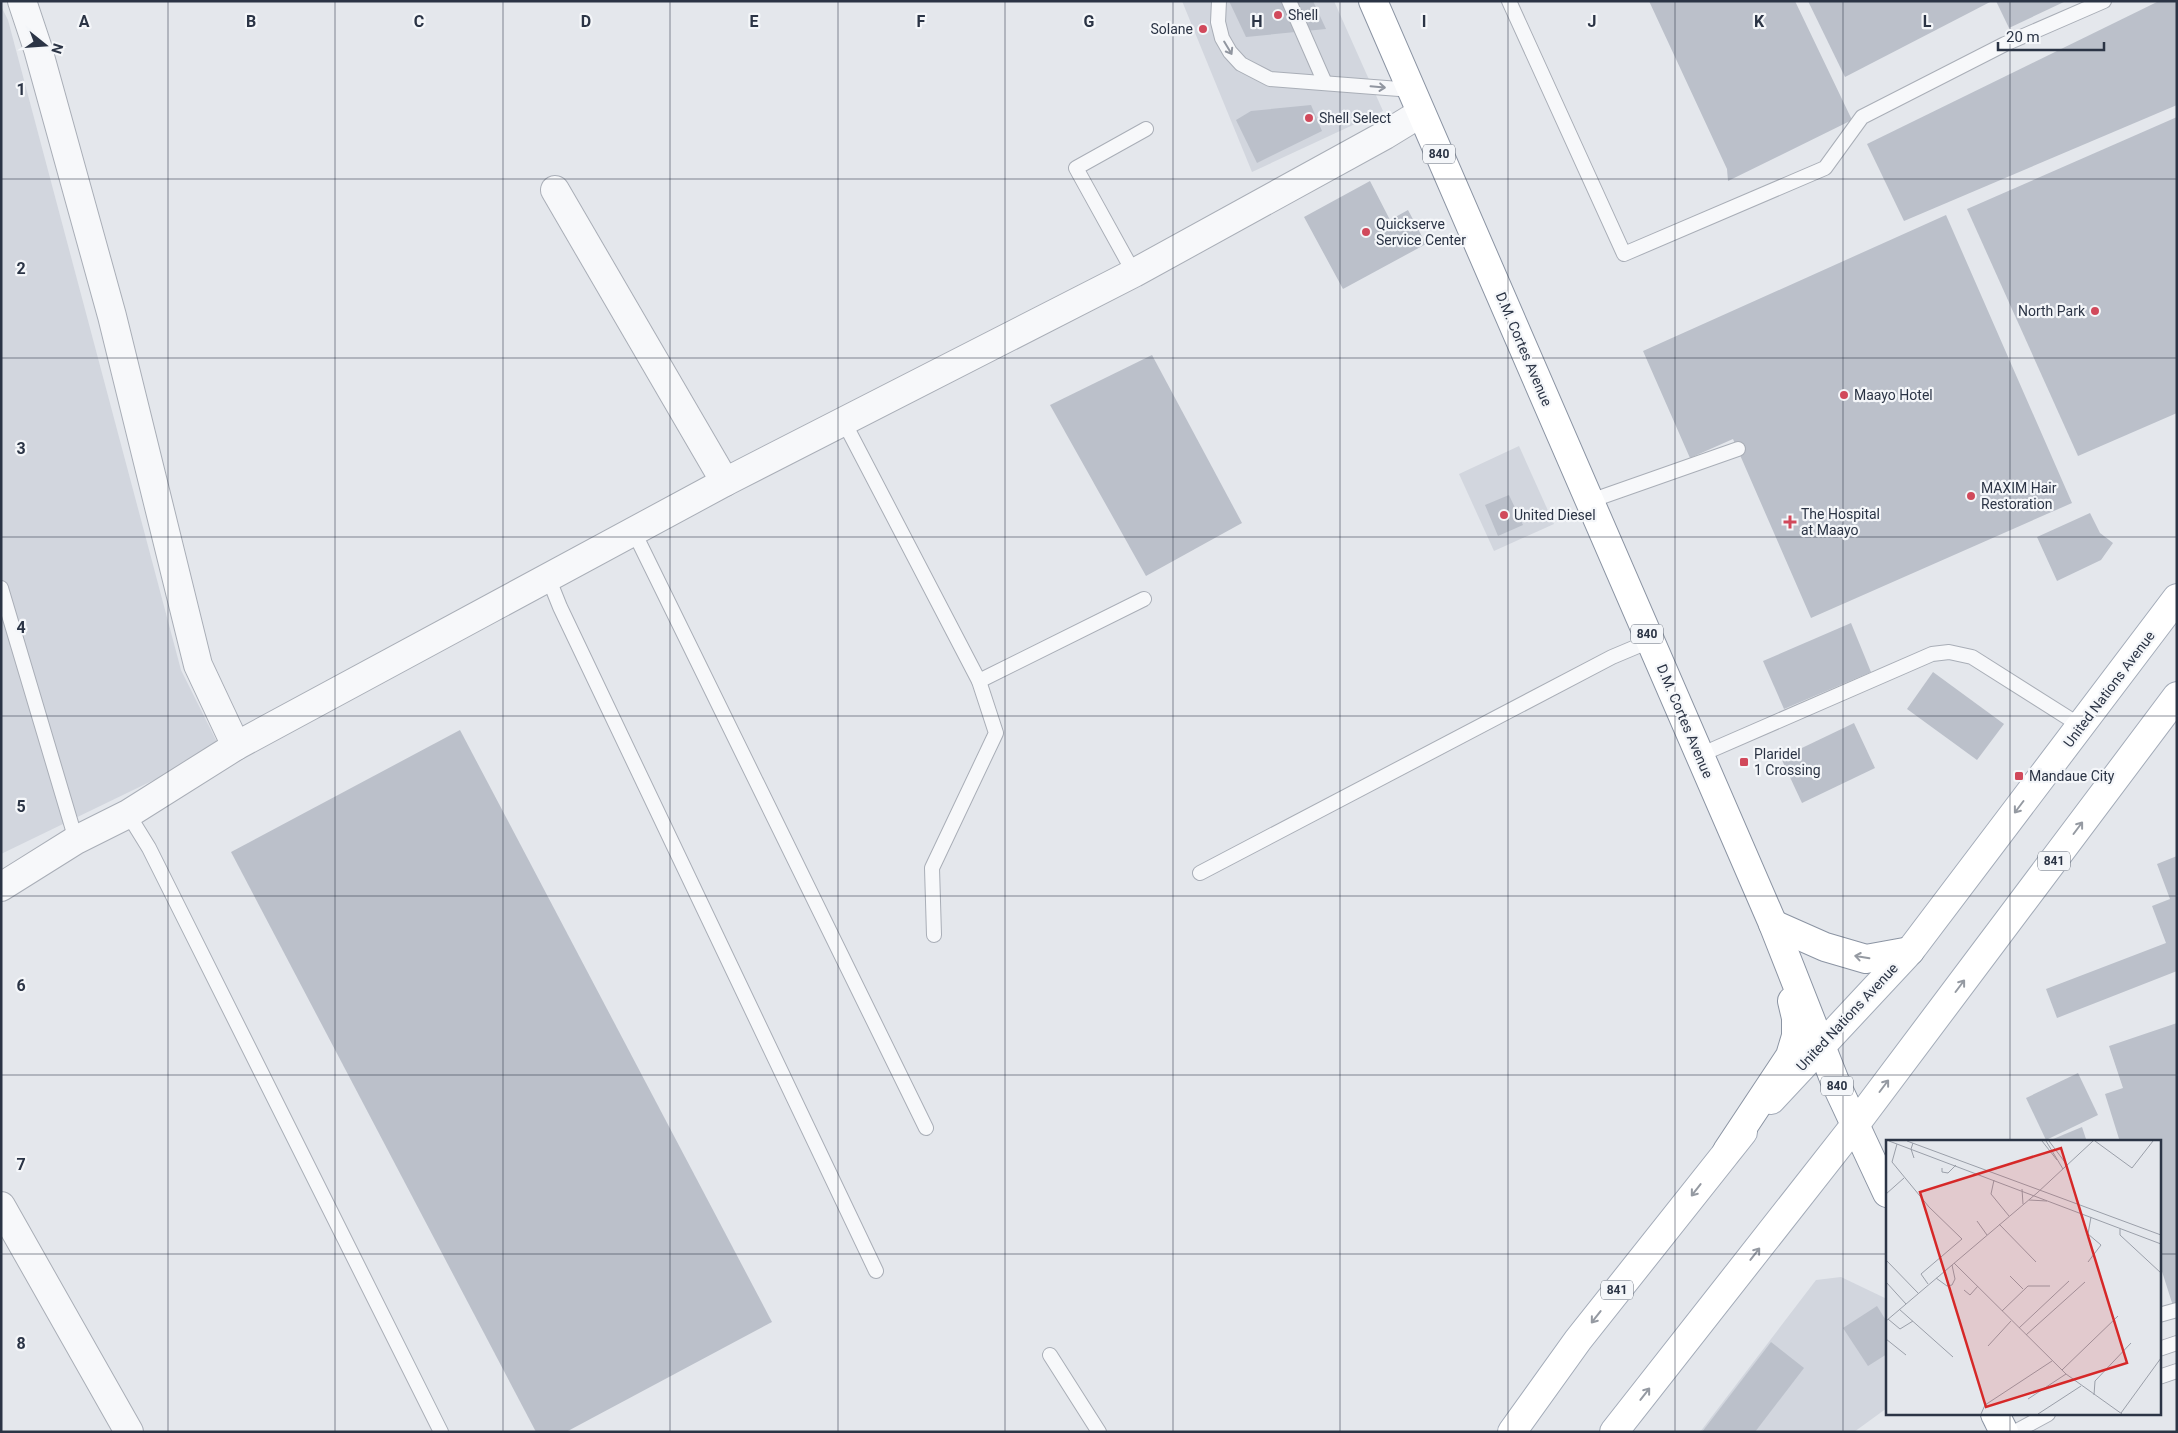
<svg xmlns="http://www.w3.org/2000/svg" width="2178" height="1433" font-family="Roboto,sans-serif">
	<rect width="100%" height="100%" fill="#e4e7ec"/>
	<g fill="#d2d6de">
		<polygon points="1182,1 1334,1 1383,111 1252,172"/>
		<polygon points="1,6 8,20 181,670 220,748 1,854"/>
		<polygon points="1519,446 1554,524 1494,551 1459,474"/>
		<polygon points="1841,1277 1887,1299 1887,1408 1854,1432 1700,1432 1816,1280"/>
	</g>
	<g fill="#bbc0ca">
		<polygon points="1229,1 1313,1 1326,29 1246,37"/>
		<polygon points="1649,1 1795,1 1852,120 1728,181 1727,169"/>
		<polygon points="1808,1 1992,1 1845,77"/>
		<polygon points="1996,1 2066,1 2009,28"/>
		<polygon points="2159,1 2177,1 2177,105 1904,221 1867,144"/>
		<polygon points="1311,105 1322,131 1257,163 1236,120 1251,111"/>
		<polygon points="2177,117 2177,413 2078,456 1967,209"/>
		<polygon points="1370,181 1390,220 1408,210 1426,244 1343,289 1304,217"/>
		<polygon points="1946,215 2072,503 1811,618 1733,439 1690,458 1643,351"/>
		<polygon points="1152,355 1242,523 1146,576 1050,405"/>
		<polygon points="1509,495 1523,525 1498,536 1485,505"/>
		<polygon points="2090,513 2100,533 2113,543 2101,560 2057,581 2037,537"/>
		<polygon points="1851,623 1871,672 1784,709 1763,661"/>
		<polygon points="1933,672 2004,724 1977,760 1907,709"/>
		<polygon points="1854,723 1875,768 1802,803 1781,758"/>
		<polygon points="460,730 772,1322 566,1432 536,1432 231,852"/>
		<polygon points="2177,856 2177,971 2057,1018 2046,989 2166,943 2152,906 2170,899 2157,864"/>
		<polygon points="2177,1023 2177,1305 2173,1306 2159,1262 2159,1142 2120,1142 2105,1094 2123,1088 2109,1046"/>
		<polygon points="2078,1073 2098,1115 2046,1140 2026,1098"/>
		<polygon points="2082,1127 2087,1142 2046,1142"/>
		<polygon points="1877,1306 1887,1322 1887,1354 1868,1366 1843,1328"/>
		<polygon points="1771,1342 1804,1368 1755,1432 1702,1432"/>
	</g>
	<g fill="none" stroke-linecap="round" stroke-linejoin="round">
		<g stroke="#a9aeb7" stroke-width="16">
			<g id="service">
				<polyline points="1219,1 1218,22 1222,38 1230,52 1241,64 1270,79 1412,90"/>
				<polyline points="1289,1 1325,83"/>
				<polyline points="1509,1 1624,254 1825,168 1862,117 2005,44 2104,1"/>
				<polyline points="1134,273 1076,168 1146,129"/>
				<polyline points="844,422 979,681 996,733 932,868 934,935"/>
				<polyline points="1590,501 1738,449"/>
				<polyline points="634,532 926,1128"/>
				<polyline points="548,577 560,607 876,1271"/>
				<polyline points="1,588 76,840"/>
				<polyline points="979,681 1144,599"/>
				<polyline points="1700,755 1932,654 1949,652 1972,657 2081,726"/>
				<polyline points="128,814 149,848 441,1432"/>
				<polyline points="1200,873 1612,657 1650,641"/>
				<polyline points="2159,1315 2177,1310"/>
				<polyline points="2159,1349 2177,1343"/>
				<polyline points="1050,1355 1099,1432"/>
				<polyline points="2159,1377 2177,1371"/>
				<polyline points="2015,1432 2048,1414"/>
			</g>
		</g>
		<g stroke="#a9aeb7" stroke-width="30">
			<g id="minor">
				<polyline points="22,1 38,49 112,316 198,665 236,746"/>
				<polyline points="555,190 725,482"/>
				<polyline points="1,887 76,840 128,814 236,746 725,482 1134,273 1385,135 1421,113"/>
				<polyline points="1,1206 129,1432"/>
			</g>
		</g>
		<g stroke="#a3abb8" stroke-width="30">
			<g id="primary">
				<polyline points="1771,1100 1910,951 2177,598"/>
				<polyline points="1512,1432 1578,1340 1743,1132"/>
				<polyline points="1614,1432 1855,1125 2177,696"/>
			</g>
		</g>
		<g stroke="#8b94a3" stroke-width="30">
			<g id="trunk">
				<polyline points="1373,1 1773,924 1836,1084 1887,1193"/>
				<polyline points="1773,924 1825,947 1866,959 1910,951"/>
				<polyline points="1727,1151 1790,1056 1796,1036 1796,1018 1792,1001"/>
				<polyline points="1995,1414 2004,1432"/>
			</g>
		</g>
		<use href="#service" stroke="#f7f8fa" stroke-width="14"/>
		<use href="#minor" stroke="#f7f8fa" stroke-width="28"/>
		<use href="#primary" stroke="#fff" stroke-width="28"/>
		<use href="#trunk" stroke="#fff" stroke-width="28"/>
	</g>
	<defs><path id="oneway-shaft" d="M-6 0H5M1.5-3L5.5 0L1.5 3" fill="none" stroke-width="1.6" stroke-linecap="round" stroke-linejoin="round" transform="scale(1.25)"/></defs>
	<g stroke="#9196a0">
		<use href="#oneway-shaft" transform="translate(1228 48) rotate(59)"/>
		<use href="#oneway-shaft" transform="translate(1378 87) rotate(5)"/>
	</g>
	<g stroke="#959aa2">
		<use href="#oneway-shaft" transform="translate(2019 807) rotate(127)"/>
		<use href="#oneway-shaft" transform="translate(2078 828) rotate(-53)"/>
		<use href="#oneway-shaft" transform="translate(1862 957) rotate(-171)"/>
		<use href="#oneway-shaft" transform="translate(1960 986) rotate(-53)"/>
		<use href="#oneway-shaft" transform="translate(1884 1086) rotate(-53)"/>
		<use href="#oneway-shaft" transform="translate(1696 1190) rotate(128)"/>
		<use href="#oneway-shaft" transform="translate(1755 1254) rotate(-52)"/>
		<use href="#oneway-shaft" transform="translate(1596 1317) rotate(128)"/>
		<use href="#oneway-shaft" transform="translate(1645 1394) rotate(-52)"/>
	</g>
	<path fill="none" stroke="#2b3445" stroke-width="1" stroke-opacity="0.55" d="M168,1V1432M335,1V1432M503,1V1432M670,1V1432M838,1V1432M1005,1V1432M1173,1V1432M1340,1V1432M1508,1V1432M1675,1V1432M1843,1V1432M2010,1V1142M1,179H2177M1,358H2177M1,537H2177M1,716H2177M1,896H2177M1,1075H2177M1,1254H1887M2159,1254H2177M2010,1414V1432"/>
	<g fill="#d1495b" stroke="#f4f6f9" stroke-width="2">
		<circle cx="1278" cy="15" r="5"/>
		<circle cx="1203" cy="29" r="5"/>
		<circle cx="1309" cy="118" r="5"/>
		<circle cx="1366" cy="232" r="5"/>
		<circle cx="2095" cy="311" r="5"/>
		<circle cx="1844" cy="395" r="5"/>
		<circle cx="1971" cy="496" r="5"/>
		<circle cx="1504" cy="515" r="5"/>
		<path d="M1787.5 514.5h5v5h5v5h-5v5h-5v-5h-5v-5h5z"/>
		<rect x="1739" y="757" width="10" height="10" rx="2.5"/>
		<rect x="2014" y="771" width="10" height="10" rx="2.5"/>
	</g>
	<g text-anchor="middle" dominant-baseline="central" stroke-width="4.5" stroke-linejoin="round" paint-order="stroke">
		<g fill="#f4f6f9" stroke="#676e7b" stroke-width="1">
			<rect x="1423" y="144.5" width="32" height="19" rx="4"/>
			<rect x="1631" y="624.5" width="32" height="19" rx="4"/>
			<rect x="2038" y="851.5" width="32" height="19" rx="4"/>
			<rect x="1821" y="1076.5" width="32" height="19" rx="4"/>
			<rect x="1601" y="1280.5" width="32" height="19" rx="4"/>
		</g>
		<g font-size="12" font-weight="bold" fill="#2b3445">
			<text x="1439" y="154">840</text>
			<text x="1647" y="634">840</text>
			<text x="2054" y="861">841</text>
			<text x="1837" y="1086">840</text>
			<text x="1617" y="1290">841</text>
		</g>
		<g font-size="14" fill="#2b3445" stroke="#f4f6f9" text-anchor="start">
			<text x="1288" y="15">Shell</text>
			<text x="1193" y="29" text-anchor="end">Solane</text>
			<text x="1319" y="118">Shell Select</text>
			<text x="1376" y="224">Quickserve<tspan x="1376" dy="16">Service Center</tspan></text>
			<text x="2085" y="311" text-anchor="end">North Park</text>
			<text x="1854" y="395">Maayo Hotel</text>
			<text x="1981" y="488">MAXIM Hair<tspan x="1981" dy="16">Restoration</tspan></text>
			<text x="1801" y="514">The Hospital<tspan x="1801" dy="16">at Maayo</tspan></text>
			<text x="1514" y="515">United Diesel</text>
			<text x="1754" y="754">Plaridel<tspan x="1754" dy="16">1 Crossing</tspan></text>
			<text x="2029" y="776">Mandaue City</text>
		</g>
		<g font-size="14" fill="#2b3445" stroke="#f4f6f9">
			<text transform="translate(1524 349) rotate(67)">D.M. Cortes Avenue</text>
			<text transform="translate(2109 689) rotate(-53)">United Nations Avenue</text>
			<text transform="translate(1685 721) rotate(67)">D.M. Cortes Avenue</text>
			<text transform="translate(1847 1017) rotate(-47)">United Nations Avenue</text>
		</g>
	</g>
	<g transform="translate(1886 1140)">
		<rect width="275" height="275" fill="#e4e7ec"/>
		<path fill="none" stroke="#9a9fa9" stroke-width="1" d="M3,1L275,104M21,1L275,95M156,1L171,20M160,1L177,29M163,1L181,25M209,1L246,28L267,1M27,3L25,9L28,18M11,4L6,22L43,67L76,99L35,134L42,144M56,28V32L62,33L70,25M108,40L105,54L123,76M136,49L137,64M0,54L18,38M143,60L161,61M91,81L101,95M113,84L150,122M234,89V95L275,133M0,120L32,153M202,122L215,105L202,94L205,77M68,123L180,234L236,274M124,136L137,149M50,138L61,146L66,145L69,139L66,125M0,142L20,164M78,150L84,155L92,146M13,169L67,217M116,171L142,146H164M2,179L14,189L27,181M0,181L151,53L207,1M133,188L183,141M140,195L199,142M0,199L20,215M102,206L125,181M176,230L232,176M208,255L209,241L245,203M142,259L180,234M235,273L275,218M95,274L99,265L166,221M152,274L195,246"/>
		<path fill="#d62828" fill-opacity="0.15" stroke="#d62828" stroke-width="2.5" d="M175,8L241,223L100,267L34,52Z"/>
		<rect width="275" height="275" fill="none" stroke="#2b3445" stroke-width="2.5"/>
	</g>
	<g font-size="16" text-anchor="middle" font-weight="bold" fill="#2b3445" stroke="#f4f6f9" stroke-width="4.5" stroke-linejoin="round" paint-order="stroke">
		<text x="84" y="27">A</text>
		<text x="251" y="27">B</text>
		<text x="419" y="27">C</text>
		<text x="586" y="27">D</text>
		<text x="754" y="27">E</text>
		<text x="921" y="27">F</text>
		<text x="1089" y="27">G</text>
		<text x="1257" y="27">H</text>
		<text x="1424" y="27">I</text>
		<text x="1592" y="27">J</text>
		<text x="1759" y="27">K</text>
		<text x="1927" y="27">L</text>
		<text x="21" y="95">1</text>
		<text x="21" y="274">2</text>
		<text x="21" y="454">3</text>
		<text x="21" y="633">4</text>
		<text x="21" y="812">5</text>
		<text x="21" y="991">6</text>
		<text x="21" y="1170">7</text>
		<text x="21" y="1349">8</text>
	</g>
	<rect width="2178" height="1433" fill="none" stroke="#2b3445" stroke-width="5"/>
	<g transform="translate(45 45) rotate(107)" stroke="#f4f6f9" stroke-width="4" paint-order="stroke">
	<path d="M0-4L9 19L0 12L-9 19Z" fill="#2b3445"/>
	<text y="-8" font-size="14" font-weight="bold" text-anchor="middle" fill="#2b3445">N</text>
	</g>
	<path d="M1998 42v8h106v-8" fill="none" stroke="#2b3445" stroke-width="2.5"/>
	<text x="2006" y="42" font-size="15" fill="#2b3445" stroke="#f4f6f9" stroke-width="4" paint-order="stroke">20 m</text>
</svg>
